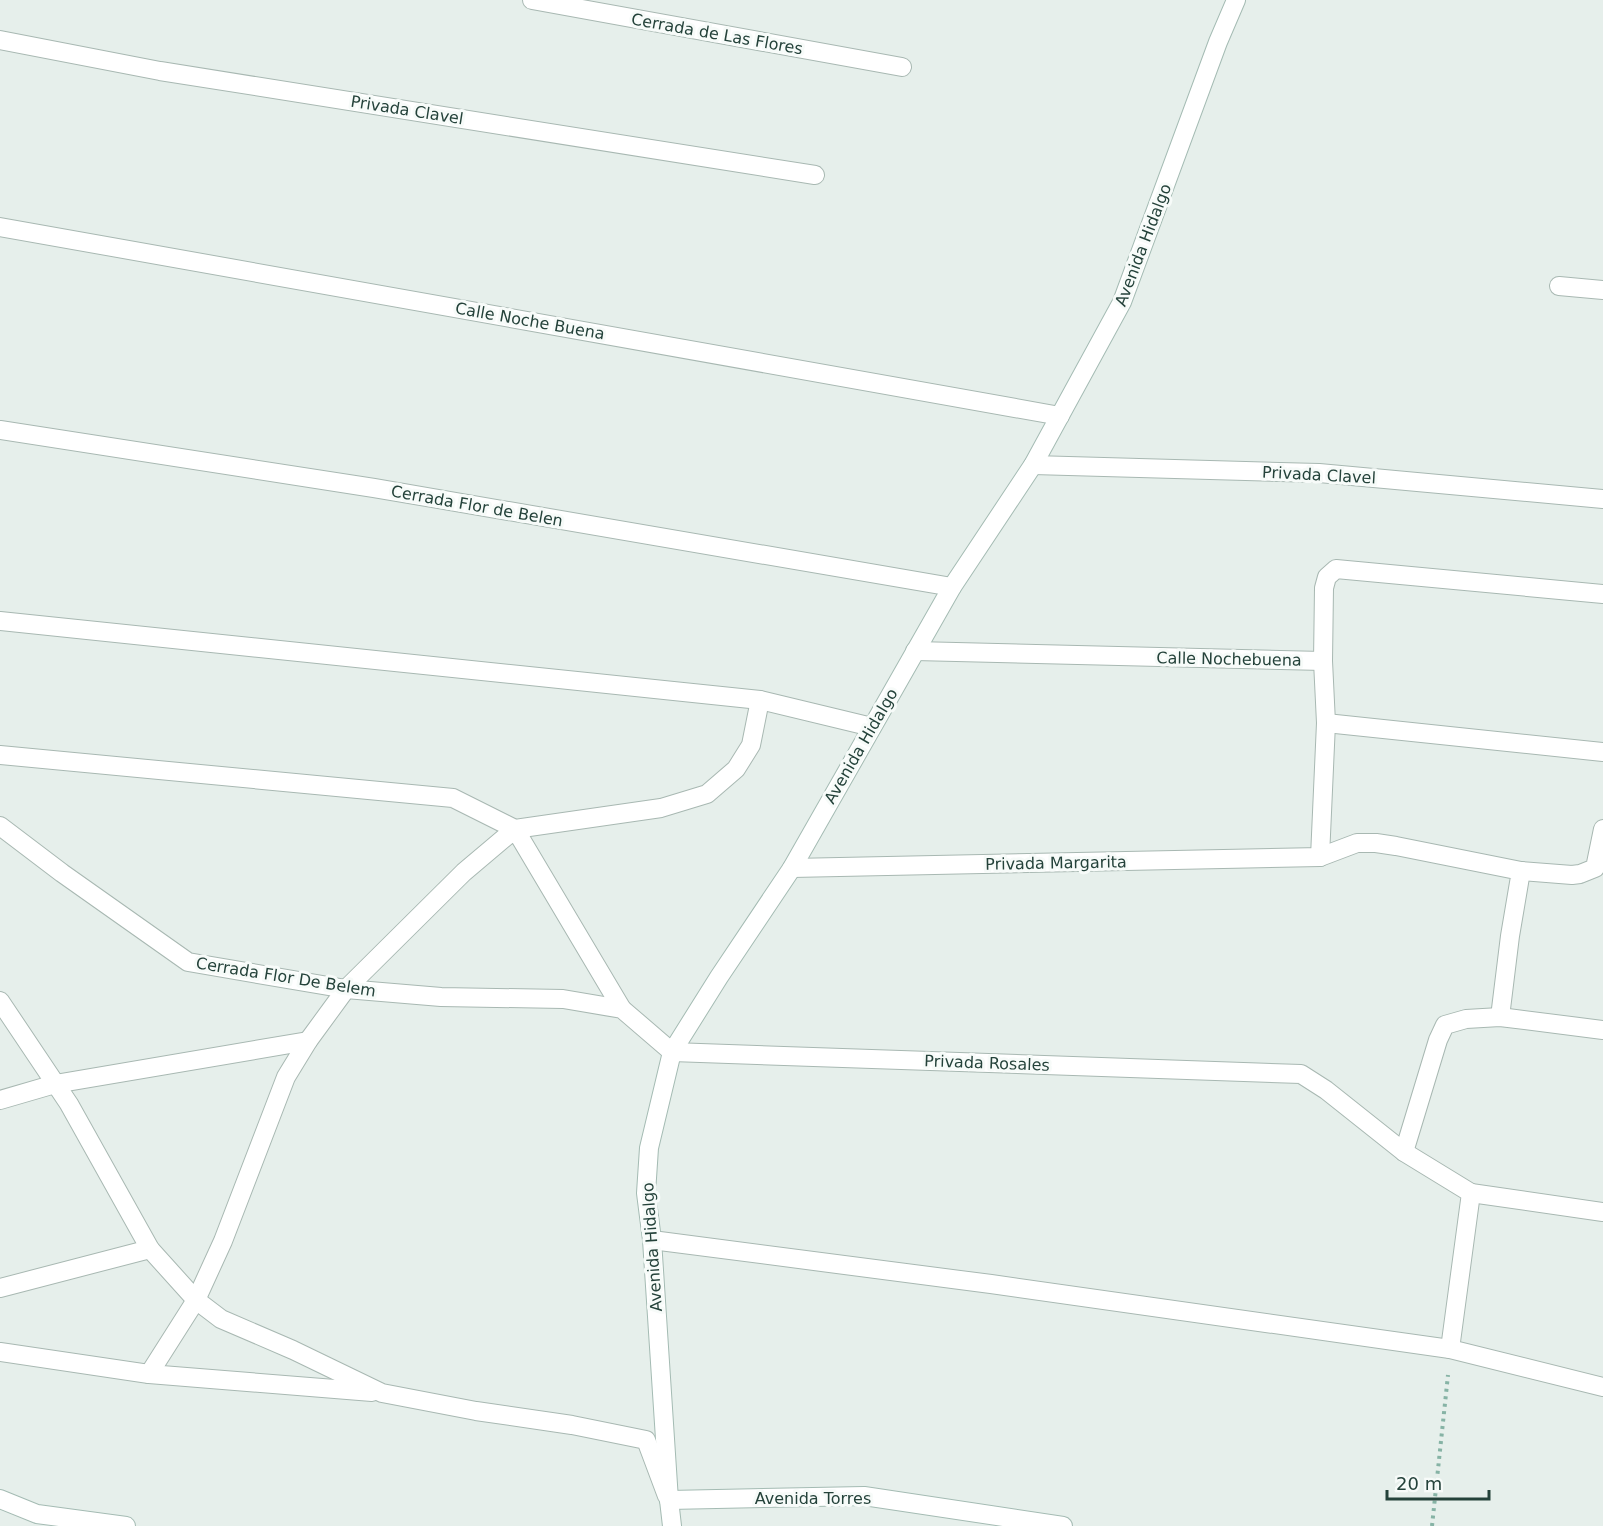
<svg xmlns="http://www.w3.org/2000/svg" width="1603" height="1526" font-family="'DejaVu Sans',sans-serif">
	<rect width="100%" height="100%" fill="#e6efeb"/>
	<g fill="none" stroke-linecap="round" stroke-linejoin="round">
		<g stroke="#a8b8b2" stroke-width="20">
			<g id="street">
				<polyline points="532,0 902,67"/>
				<polyline points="0,40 160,71 815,175"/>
				<polyline points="0,227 1060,416"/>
				<polyline points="1559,286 1603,290"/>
				<polyline points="0,430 374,488 952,587"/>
				<polyline points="1033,465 1319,473 1603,499"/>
				<polyline points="0,621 760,700 872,727"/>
				<polyline points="915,651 1323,661"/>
				<polyline points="1326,723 1603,752"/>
				<polyline points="0,755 453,798 515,829 661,808 707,794 736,769 751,745 760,700"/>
				<polyline points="0,826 62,873 188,962 346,989 441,997 563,999 622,1009 672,1052 1301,1074 1326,1090 1404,1152 1471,1193 1450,1349"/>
				<polyline points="1320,857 1326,723 1323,661 1324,588 1327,577 1336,569 1603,594"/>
				<polyline points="792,868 1320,857 1357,843 1376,843 1396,846 1521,871 1510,936 1500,1017"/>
				<polyline points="1521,871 1572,875 1580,874 1595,868 1603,829"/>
				<polyline points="0,1001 69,1104 150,1249 196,1300 221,1319 293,1350 382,1393 476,1411 572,1425 646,1440 667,1496"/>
				<polyline points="0,1100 55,1084 308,1041"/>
				<polyline points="1404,1152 1438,1040 1445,1025 1466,1019 1500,1017 1603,1030"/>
				<polyline points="1471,1193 1603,1212"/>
				<polyline points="652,1240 991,1284 1450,1349 1603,1387"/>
				<polyline points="0,1288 150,1249"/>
				<polyline points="0,1352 149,1374 372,1392"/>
				<polyline points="149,1374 196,1300 223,1241 286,1077 308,1041 346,989 464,872 515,829 622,1009"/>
			</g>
		</g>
		<g stroke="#a4bbb3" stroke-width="20">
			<g id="secondary">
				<polyline points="0,1499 37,1514 126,1526"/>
				<polyline points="669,1500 864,1496 1063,1526"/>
				<polyline points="672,1526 669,1500 652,1240 646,1193 649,1148 672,1052 719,977 792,868 952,587 1033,465 1122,302 1218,42 1236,0"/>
			</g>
		</g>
		<polyline stroke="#86b3a5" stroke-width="4" stroke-dasharray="3 4.5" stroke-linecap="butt" points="1432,1526 1448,1375"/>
		<use href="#street" stroke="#fff" stroke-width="18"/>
		<use href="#secondary" stroke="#fff" stroke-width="18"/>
	</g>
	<g text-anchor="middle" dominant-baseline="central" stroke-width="6" stroke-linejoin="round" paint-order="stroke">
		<g font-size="16" fill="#24423a" stroke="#f7fbf9">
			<text transform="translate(717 34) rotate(10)">Cerrada de Las Flores</text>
			<text transform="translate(407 110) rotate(9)">Privada Clavel</text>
			<text transform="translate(1143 245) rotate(-69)">Avenida Hidalgo</text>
			<text transform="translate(530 321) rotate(10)">Calle Noche Buena</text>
			<text transform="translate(1319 475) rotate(3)">Privada Clavel</text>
			<text transform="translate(477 506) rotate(10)">Cerrada Flor de Belen</text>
			<text transform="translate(1229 659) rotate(1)">Calle Nochebuena</text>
			<text transform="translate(861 746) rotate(-60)">Avenida Hidalgo</text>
			<text transform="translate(1056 863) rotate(-1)">Privada Margarita</text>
			<text transform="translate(286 977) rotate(9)">Cerrada Flor De Belem</text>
			<text transform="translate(987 1063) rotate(2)">Privada Rosales</text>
			<text transform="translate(652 1247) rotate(-94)">Avenida Hidalgo</text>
			<text x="813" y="1498">Avenida Torres</text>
		</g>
	</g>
	<path d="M1387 1490v9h102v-9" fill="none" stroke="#24423a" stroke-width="3"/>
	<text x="1396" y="1490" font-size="18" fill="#24423a" stroke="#f7fbf9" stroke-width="4.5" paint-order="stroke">20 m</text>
</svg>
